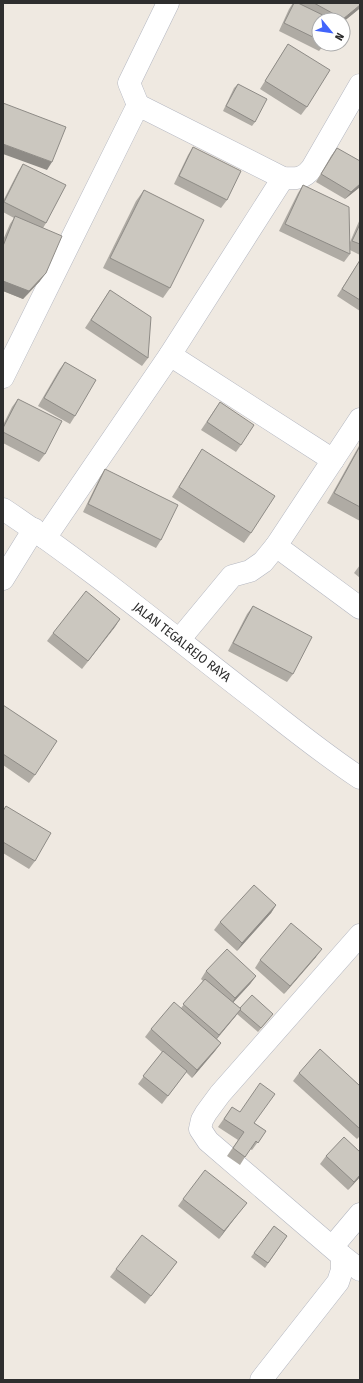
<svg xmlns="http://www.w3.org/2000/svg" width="363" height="1383" font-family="'Fira Sans Condensed',sans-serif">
	<rect width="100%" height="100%" fill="#efe9e1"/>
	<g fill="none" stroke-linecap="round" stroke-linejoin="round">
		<g stroke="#b4b7c1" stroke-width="23">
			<g id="minor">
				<polyline points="138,105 129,83 168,3"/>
				<polyline points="170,355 333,460"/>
				<path d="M3,377L138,105L283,178C296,179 304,179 312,168L360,85"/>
				<path d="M3,509C93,569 175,638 261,704C293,729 325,755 360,778"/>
				<polyline points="45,538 170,355 283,178"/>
				<polyline points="276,546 360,608"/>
				<polyline points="3,579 34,529"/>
				<polyline points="179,640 232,576 250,571 263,562 276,546 360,419"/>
				<polyline points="333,1246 360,1214"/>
				<polyline points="342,1256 360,1270"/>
				<polyline points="261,1380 338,1282 342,1270 342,1256 208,1141 200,1129 202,1120 206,1113 220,1094 360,935"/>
			</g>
		</g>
		<use href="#minor" stroke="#fff" stroke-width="22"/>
	</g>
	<g fill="#afaba4">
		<polygon points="293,3 360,3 359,9 343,22 343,20 319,20 319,44 325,44 319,51 279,31 289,9"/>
		<polygon points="288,44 307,107 301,115 260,89"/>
		<polygon points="238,84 255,122 252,126 223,111 234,88"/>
		<polygon points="193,147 227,200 221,208 174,184 188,155"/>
		<polygon points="337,148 360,187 345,199 316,182 331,156"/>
		<polygon points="23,164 46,223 43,228 40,281 23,299 3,291 3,240 10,224 14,218 3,212 3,201 18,172"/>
		<polygon points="303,185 350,242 360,219 360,255 350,250 350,254 344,262 279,231 298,193"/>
		<polygon points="144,190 170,288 163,298 103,268 136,201"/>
		<polygon points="360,260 360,311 337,296"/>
		<polygon points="110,290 148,358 142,366 85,328"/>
		<polygon points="65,362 75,416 70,424 38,406 59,370"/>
		<polygon points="18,399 45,454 39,462 3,443 3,425 12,407"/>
		<polygon points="220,402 241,445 236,452 201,430"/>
		<polygon points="360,444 360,521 327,503"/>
		<polygon points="202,449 251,533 244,543 172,497"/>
		<polygon points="105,469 161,540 156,548 83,512 100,477"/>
		<polygon points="360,565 360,578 354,573"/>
		<polygon points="253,606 293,674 287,682 228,651 247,614"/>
		<polygon points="120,619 82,669 47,641 53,633"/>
		<polygon points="3,705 35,775 29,783 3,765"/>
		<polygon points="6,806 35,861 29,869 3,853 3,811"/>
		<polygon points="276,905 271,913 237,951 214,930 220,922"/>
		<polygon points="316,957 284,994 255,968 260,960"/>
		<polygon points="206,971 256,976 250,984 233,1002 240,1008 270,1018 258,1032 237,1014 217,1039 221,1043 215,1051 192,1078 186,1072 162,1104 138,1084 162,1052 145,1037 151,1029 181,1008 203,981 201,979"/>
		<polygon points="299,1073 360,1086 360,1136 357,1139 293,1081"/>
		<polygon points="232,1107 266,1131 252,1150 250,1149 240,1165 227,1156 238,1140 218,1127"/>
		<polygon points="360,1152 360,1177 348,1190 320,1164 326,1156"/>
		<polygon points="183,1199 241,1210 219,1239 178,1206"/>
		<polygon points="274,1226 287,1236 265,1268 251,1257"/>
		<polygon points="177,1262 145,1304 110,1277 116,1269"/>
	</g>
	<g fill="#8e8b86">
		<polygon points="360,5 360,7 359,9 343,22 343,20 342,20 343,19"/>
		<polygon points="3,144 52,162 47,170 3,154"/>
		<polygon points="360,184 360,187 345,199 351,192"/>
		<polygon points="46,273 40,281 23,299 3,291 3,281"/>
		<polygon points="120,619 115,627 82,669 88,661"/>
		<polygon points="276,905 271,913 237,951 242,943"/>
		<polygon points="322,949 316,957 284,994 290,986"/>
		<polygon points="256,976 250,984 230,1006 235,998"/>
		<polygon points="241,1009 235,1017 213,1043 219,1035"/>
		<polygon points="221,1043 215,1051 192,1078 197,1070"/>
		<polygon points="360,1175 360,1177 348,1190 354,1182"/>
		<polygon points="247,1203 241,1210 219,1239 224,1231"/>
	</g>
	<g fill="#cbc7bf" stroke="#8e8b86">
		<polygon points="294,3 298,3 333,20 319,20 319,40 284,23"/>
		<polygon points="314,3 360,3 360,5 343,19"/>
		<polygon points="288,44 330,70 307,107 265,81"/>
		<polygon points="238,84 267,99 255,122 226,106"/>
		<polygon points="3,103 66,127 52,162 3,144"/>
		<polygon points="193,147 241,171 227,200 179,176"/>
		<polygon points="337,148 360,161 360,184 351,192 321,174"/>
		<polygon points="23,164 66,185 46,223 4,202"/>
		<polygon points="303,185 349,207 350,254 285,224"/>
		<polygon points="144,190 204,220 170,288 110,258"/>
		<polygon points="15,216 62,236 46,273 29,291 3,281 3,246"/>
		<polygon points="360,224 360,244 352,241"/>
		<polygon points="360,260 360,300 342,289"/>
		<polygon points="110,290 151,317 148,358 91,320"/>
		<polygon points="65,362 96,380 75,416 44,398"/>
		<polygon points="18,399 62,421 45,454 3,432 3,428"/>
		<polygon points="220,402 254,425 241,445 207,422"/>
		<polygon points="360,446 360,507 334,493"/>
		<polygon points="202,449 275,496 251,533 179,487"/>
		<polygon points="105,469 178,505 161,540 88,504"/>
		<polygon points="86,591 120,619 88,661 53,633"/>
		<polygon points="253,606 312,637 293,674 233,643"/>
		<polygon points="3,705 57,741 35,775 3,754"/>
		<polygon points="6,806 51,833 35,861 3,842 3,811"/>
		<polygon points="254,885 276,905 242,943 220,922"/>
		<polygon points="291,923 322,949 290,986 260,960"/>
		<polygon points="227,949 256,976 235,998 206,971"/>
		<polygon points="205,979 241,1009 219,1035 183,1004"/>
		<polygon points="252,995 273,1014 261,1028 240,1010 241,1009 240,1008"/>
		<polygon points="174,1002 221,1043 197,1070 151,1029"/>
		<polygon points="320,1049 360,1086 360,1129 299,1073"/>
		<polygon points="163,1051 187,1071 168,1096 143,1076"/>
		<polygon points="260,1083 275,1094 254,1123 266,1131 258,1143 256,1141 245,1157 233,1148 244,1132 224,1119 232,1107 240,1112"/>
		<polygon points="344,1137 360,1152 360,1175 354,1182 326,1156"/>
		<polygon points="205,1170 247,1203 224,1231 183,1199"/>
		<polygon points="274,1226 287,1236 268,1263 254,1253"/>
		<polygon points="142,1235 177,1262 151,1296 116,1269"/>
	</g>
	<g text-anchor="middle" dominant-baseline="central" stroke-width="3" stroke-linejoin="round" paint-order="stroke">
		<g font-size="13" fill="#2e2e2e" stroke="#fff">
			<text transform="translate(182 642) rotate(38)">JALAN TEGALREJO RAYA</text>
		</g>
	</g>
	<rect width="363" height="1383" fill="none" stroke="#2e2e2e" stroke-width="8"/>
	<g transform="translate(331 32) rotate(119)"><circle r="19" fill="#ffffff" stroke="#ababab"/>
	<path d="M0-3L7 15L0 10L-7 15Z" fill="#4264fb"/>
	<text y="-6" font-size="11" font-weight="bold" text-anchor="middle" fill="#2e2e2e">N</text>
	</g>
</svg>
